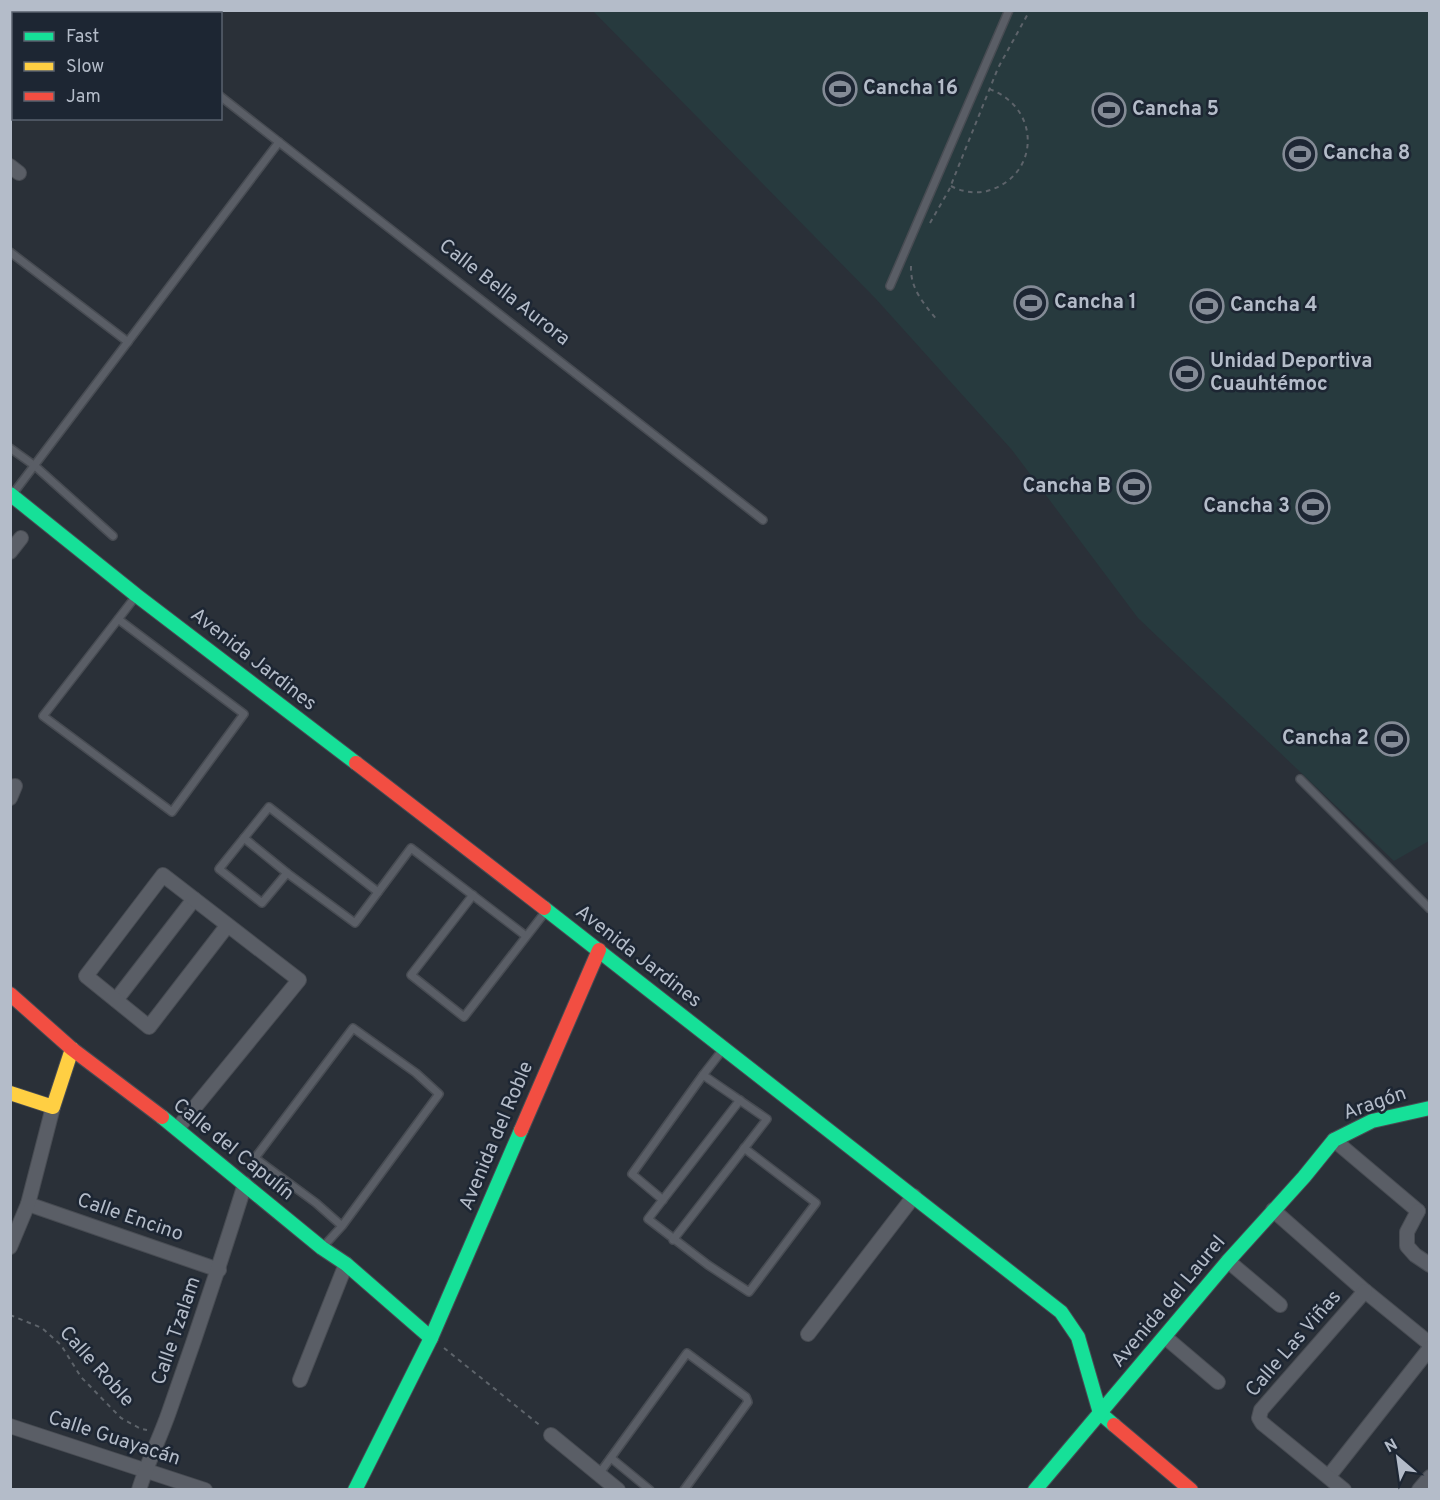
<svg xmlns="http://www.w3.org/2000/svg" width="1440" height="1500" font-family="Overpass,sans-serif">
	<rect width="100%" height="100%" fill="#2a3038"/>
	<polygon fill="#273a3e" points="593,11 1429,11 1429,841 1394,861 1138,618 1012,450 876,299"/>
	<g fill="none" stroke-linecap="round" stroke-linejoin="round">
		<g stroke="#484c53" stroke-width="10">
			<g id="lane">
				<polyline points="220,96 763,520"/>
				<polyline points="10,252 128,342"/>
				<polyline points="890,286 1009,10"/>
				<polyline points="10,448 35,466 113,536"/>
				<polyline points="12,495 279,142"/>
				<polyline points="118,619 244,714 172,812 43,716 136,596"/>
				<polyline points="1300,779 1430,909"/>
				<polyline points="244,838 287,873 355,923 411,848 526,936"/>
				<polyline points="287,873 262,903 219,869 269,807 378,892"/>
				<polyline points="473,895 411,975 464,1017 546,911"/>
				<polyline points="740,1100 648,1219 708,1265 749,1292 816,1203 744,1148"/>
				<polyline points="663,1200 632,1174 703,1075 724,1048"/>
				<polyline points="673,1240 767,1119 703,1075"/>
				<polyline points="322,1248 342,1226 439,1094 416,1073 353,1028 255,1158 316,1203 342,1226"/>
				<polyline points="611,1458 650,1490"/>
				<polyline points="599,1474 687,1353 746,1397 748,1402 684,1490"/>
			</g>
		</g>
		<g stroke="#484c53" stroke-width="16">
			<g id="street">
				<polyline points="113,10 117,14"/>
				<polyline points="169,14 171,10"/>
				<polyline points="10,45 14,47"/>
				<polyline points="10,166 19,173"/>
				<polyline points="10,552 21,538"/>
				<polyline points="10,798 15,786"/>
				<polyline points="116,1000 194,899"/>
				<polyline points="177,1129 299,980 163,875 86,976 149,1027 227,926"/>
				<polyline points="1334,1140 1418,1211"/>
				<polyline points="28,1204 219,1270"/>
				<polyline points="1273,1210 1365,1291 1430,1344"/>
				<polyline points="1418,1211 1407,1232 1407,1246 1415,1255 1430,1265"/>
				<polyline points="10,1247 28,1204 53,1107"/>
				<polyline points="1228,1261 1280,1305"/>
				<polyline points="808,1334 914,1196"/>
				<polyline points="1165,1337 1218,1382"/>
				<polyline points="300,1380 346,1264"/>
				<polyline points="10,1426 205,1490"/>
				<polyline points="551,1435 618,1490"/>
				<polyline points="1329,1476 1430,1348"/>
				<path d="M139,1490C147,1463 160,1438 169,1412C196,1336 221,1261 245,1184"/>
				<polyline points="1344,1490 1262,1423 1259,1418 1261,1410 1365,1291"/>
				<polyline points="1419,1490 1430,1477"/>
			</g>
		</g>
		<g stroke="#484c53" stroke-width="16">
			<g id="fast">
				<polyline points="10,494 136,595 356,763"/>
				<polyline points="544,908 1061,1312 1078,1337 1100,1413 1114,1425"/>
				<polyline points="162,1117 322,1248 346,1264 431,1338"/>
				<polyline points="355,1490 431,1338 521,1130"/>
				<polyline points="1035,1490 1228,1261 1304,1177 1334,1140 1372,1121 1430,1108"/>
			</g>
		</g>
		<g stroke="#484c53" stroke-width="16">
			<polyline id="slow" points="10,1093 53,1107 72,1049"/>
		</g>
		<g stroke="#484c53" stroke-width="16">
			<g id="jam">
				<polyline points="356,763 544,908"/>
				<polyline points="10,994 72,1049 162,1117"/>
				<polyline points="521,1130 599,950"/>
				<polyline points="1114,1425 1191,1490"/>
			</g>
		</g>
		<g stroke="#5d636a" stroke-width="2" stroke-dasharray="4.5 4.5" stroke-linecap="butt">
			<path d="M951,186C962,192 976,194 987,191C1041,176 1041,107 989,89"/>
			<polyline points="930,223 949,190 998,68 1030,10"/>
			<path d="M911,266C910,289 924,304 938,321"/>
			<polyline points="10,1315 42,1328 61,1345 81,1377 121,1418 141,1429 147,1430"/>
			<polyline points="444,1348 542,1427"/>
		</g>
		<use href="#lane" stroke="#5a5e66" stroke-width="7"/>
		<use href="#street" stroke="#5a5e66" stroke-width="14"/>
		<use href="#fast" stroke="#16e098" stroke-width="14"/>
		<use href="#slow" stroke="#ffcf43" stroke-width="14"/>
		<use href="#jam" stroke="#f24e42" stroke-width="14"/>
	</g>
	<defs>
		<g id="stadium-ring" transform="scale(1.725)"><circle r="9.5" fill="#1d2633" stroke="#848b96" stroke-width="1.5"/><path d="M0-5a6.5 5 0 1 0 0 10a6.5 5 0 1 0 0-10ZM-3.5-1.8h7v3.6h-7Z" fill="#848b96"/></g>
	</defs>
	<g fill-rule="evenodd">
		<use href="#stadium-ring" x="840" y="89"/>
		<use href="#stadium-ring" x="1109" y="110"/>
		<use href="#stadium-ring" x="1300" y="154"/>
		<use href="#stadium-ring" x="1031" y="303"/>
		<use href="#stadium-ring" x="1207" y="306"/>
		<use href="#stadium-ring" x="1187" y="374"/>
		<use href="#stadium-ring" x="1134" y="487"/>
		<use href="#stadium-ring" x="1313" y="507"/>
		<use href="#stadium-ring" x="1392" y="739"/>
	</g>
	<g text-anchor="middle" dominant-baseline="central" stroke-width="5" stroke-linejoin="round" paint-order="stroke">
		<g font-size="20" font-weight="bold" fill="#b4bcc9" stroke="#1d2633" text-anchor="start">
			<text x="863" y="89">Cancha 16</text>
			<text x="1132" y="110">Cancha 5</text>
			<text x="1323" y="154">Cancha 8</text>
			<text x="1054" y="303">Cancha 1</text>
			<text x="1230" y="306">Cancha 4</text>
			<text x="1210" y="362">Unidad Deportiva<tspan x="1210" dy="23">Cuauhtémoc</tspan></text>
			<text x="1111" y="487" text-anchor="end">Cancha B</text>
			<text x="1290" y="507" text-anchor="end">Cancha 3</text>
			<text x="1369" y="739" text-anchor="end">Cancha 2</text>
		</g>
		<g font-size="20" fill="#b4bcc9" stroke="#1d2633">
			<text transform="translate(504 293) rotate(38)">Calle Bella Aurora</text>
			<text transform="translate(253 660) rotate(38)">Avenida Jardines</text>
			<text transform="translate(638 957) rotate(38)">Avenida Jardines</text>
			<text transform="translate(1375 1104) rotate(-19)">Aragón</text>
			<text transform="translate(497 1136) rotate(-67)">Avenida del Roble</text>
			<text transform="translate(233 1150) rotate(39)">Calle del Capulín</text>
			<text transform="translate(130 1218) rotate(19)">Calle Encino</text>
			<text transform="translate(1169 1302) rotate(-50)">Avenida del Laurel</text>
			<text transform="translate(177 1331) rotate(-71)">Calle Tzalam</text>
			<text transform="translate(1294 1344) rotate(-49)">Calle Las Viñas</text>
			<text transform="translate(96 1367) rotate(48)">Calle Roble</text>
			<text transform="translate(114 1439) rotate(18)">Calle Guayacán</text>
		</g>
	</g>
	<rect width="1440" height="1500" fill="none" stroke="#b4bcc9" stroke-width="24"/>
	<rect x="12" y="12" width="210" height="108" fill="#1d2633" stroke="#59626f" stroke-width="1.5"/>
	<rect x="24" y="32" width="30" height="9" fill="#16e098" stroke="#59626f" stroke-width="1.5"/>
	<text x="66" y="42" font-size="18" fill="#b4bcc9">Fast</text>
	<rect x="24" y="62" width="30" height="9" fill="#ffcf43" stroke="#59626f" stroke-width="1.5"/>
	<text x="66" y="72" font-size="18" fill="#b4bcc9">Slow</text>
	<rect x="24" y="92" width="30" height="9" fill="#f24e42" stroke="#59626f" stroke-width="1.5"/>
	<text x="66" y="102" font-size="18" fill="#b4bcc9">Jam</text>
	<g transform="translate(1398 1458) rotate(331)" stroke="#1d2633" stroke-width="4.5" paint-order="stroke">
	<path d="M0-4.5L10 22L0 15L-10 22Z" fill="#b4bcc9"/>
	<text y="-9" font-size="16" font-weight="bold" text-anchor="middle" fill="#b4bcc9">N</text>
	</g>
</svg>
